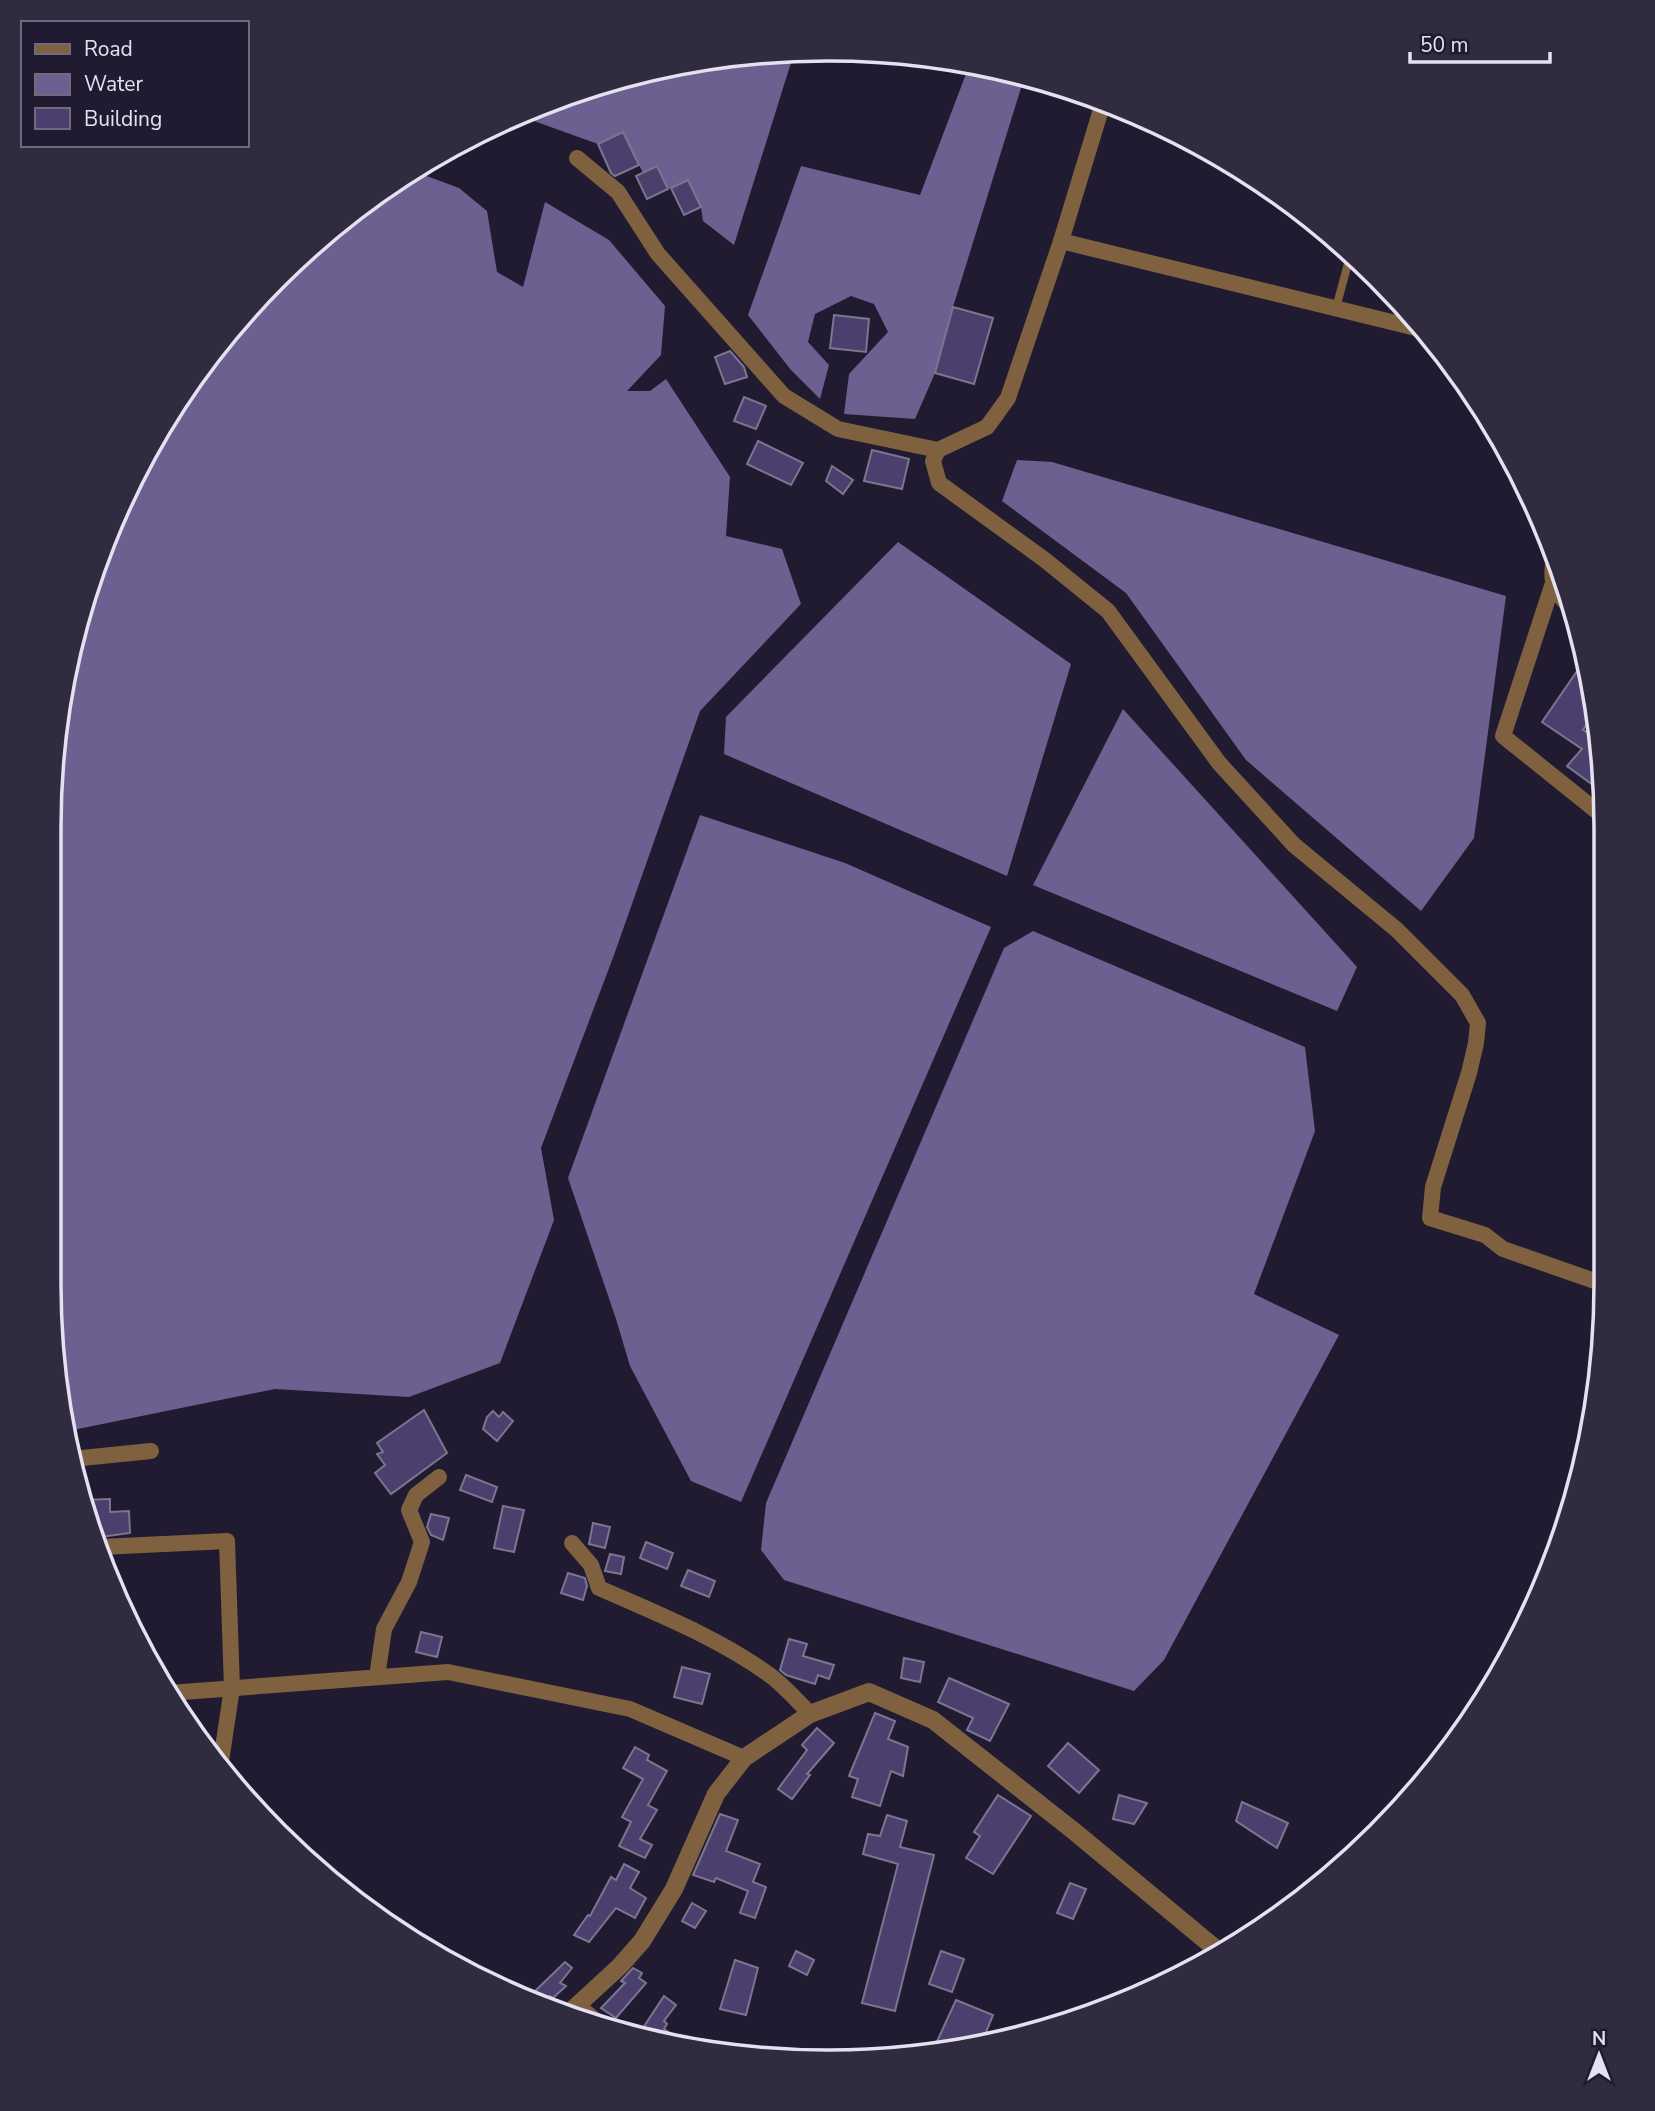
<svg xmlns="http://www.w3.org/2000/svg" width="1655" height="2111" font-family="'Nunito Sans',sans-serif">
	<rect width="100%" height="100%" fill="#211b31"/>
	<g fill="#6b6090">
		<polygon points="794,53 734,245 703,221 701,207 688,180 668,189 657,167 643,173 623,132 598,144 520,116 577,90 725,56"/>
		<polygon points="969,66 1025,75 953,307 935,373 915,419 844,414 849,374 888,332 874,304 851,296 815,314 808,342 829,365 820,399 791,370 748,315 801,166 920,195"/>
		<polygon points="413,171 459,188 487,211 497,272 523,287 545,202 609,240 665,306 661,355 627,391 650,391 666,379 730,477 726,536 782,549 801,604 700,711 614,955 541,1148 554,1220 500,1363 409,1397 275,1389 68,1431 49,1283 51,777 90,577 153,439 210,353 314,242"/>
		<polygon points="1017,460 1052,462 1506,596 1474,838 1421,911 1246,760 1126,593 1002,501"/>
		<polygon points="898,542 1071,664 1007,876 724,754 726,717"/>
		<polygon points="1123,709 1357,967 1337,1011 1033,885"/>
		<polygon points="700,815 845,863 991,927 741,1502 691,1481 630,1366 616,1319 568,1178"/>
		<polygon points="1033,931 1305,1047 1315,1131 1254,1294 1339,1335 1164,1660 1134,1691 784,1580 761,1550 766,1503 1004,948"/>
	</g>
	<g fill="#4b3f6d" stroke="#7b7690" stroke-width="2">
		<polygon points="623,132 639,165 615,176 611,173 598,144"/>
		<polygon points="657,166 668,189 647,199 636,176"/>
		<polygon points="688,180 701,207 684,215 671,188"/>
		<polygon points="953,307 993,318 974,384 935,373"/>
		<polygon points="834,315 869,319 866,352 830,348"/>
		<polygon points="730,351 744,367 747,377 725,384 715,357"/>
		<polygon points="744,397 766,406 756,429 734,421"/>
		<polygon points="758,441 803,463 791,485 747,464"/>
		<polygon points="872,450 909,459 902,489 864,481"/>
		<polygon points="832,466 853,480 843,494 826,481"/>
		<polygon points="1582,664 1592,716 1583,730 1593,736 1596,733 1603,771 1593,785 1567,766 1582,749 1542,722"/>
		<polygon points="424,1410 447,1453 391,1494 375,1473 385,1465 377,1454 383,1452 377,1443"/>
		<polygon points="493,1411 499,1417 503,1412 513,1421 497,1441 483,1429 487,1417"/>
		<polygon points="466,1475 497,1487 492,1502 460,1490"/>
		<polygon points="110,1499 110,1512 129,1511 130,1533 100,1537 100,1534 96,1534 82,1500"/>
		<polygon points="503,1506 524,1510 514,1552 494,1548"/>
		<polygon points="431,1514 449,1518 443,1540 431,1535 427,1527"/>
		<polygon points="593,1523 610,1527 605,1548 589,1544"/>
		<polygon points="646,1542 673,1553 667,1569 640,1558"/>
		<polygon points="610,1554 624,1557 621,1574 605,1571"/>
		<polygon points="688,1570 715,1581 709,1597 681,1586"/>
		<polygon points="568,1573 585,1578 587,1586 583,1600 561,1593"/>
		<polygon points="421,1632 442,1637 437,1657 416,1652"/>
		<polygon points="789,1639 807,1644 803,1656 834,1665 829,1679 818,1675 815,1684 786,1675 780,1670"/>
		<polygon points="904,1658 924,1662 920,1682 901,1678"/>
		<polygon points="682,1667 710,1674 702,1704 674,1697"/>
		<polygon points="949,1678 1009,1704 990,1741 967,1730 973,1718 938,1702"/>
		<polygon points="875,1713 895,1721 888,1739 908,1747 903,1776 891,1771 880,1806 852,1797 858,1779 849,1776"/>
		<polygon points="817,1728 834,1743 807,1774 810,1775 792,1799 778,1789 807,1750 802,1745"/>
		<polygon points="1068,1743 1099,1770 1079,1793 1048,1766"/>
		<polygon points="635,1747 649,1755 647,1760 667,1771 648,1805 657,1810 640,1839 652,1845 645,1858 619,1846 631,1822 622,1817 643,1779 623,1768"/>
		<polygon points="998,1795 1031,1816 993,1874 966,1858 980,1836 974,1832"/>
		<polygon points="1119,1795 1147,1803 1134,1824 1113,1819"/>
		<polygon points="1242,1802 1288,1823 1277,1848 1236,1821"/>
		<polygon points="720,1814 738,1820 726,1851 760,1864 753,1882 766,1887 755,1918 740,1913 748,1891 716,1878 714,1882 693,1875"/>
		<polygon points="887,1815 907,1821 900,1847 934,1855 895,2011 862,2003 898,1864 863,1854 868,1834 880,1836"/>
		<polygon points="624,1864 639,1872 630,1888 646,1898 635,1918 616,1908 589,1942 574,1935 588,1915 590,1916 611,1877 616,1880"/>
		<polygon points="1070,1883 1086,1889 1073,1919 1057,1913"/>
		<polygon points="692,1903 706,1911 695,1928 682,1921"/>
		<polygon points="796,1951 814,1960 807,1975 789,1966"/>
		<polygon points="941,1951 964,1959 952,1992 929,1984"/>
		<polygon points="735,1960 758,1968 746,2015 720,2009"/>
		<polygon points="565,1962 572,1968 560,1983 566,1986 553,1998 550,1996 545,2002 530,1996"/>
		<polygon points="633,1968 642,1973 639,1978 646,1983 616,2018 601,2008 625,1983 621,1981"/>
		<polygon points="664,1996 676,2005 664,2021 667,2024 664,2029 685,2043 637,2037"/>
		<polygon points="956,2000 993,2015 982,2042 934,2048"/>
	</g>
	<g fill="none" stroke-linecap="round" stroke-linejoin="round">
		<polyline stroke="#7f6140" stroke-width="8" points="1336,308 1350,256"/>
		<g stroke="#7f6140" stroke-width="16">
			<polyline points="1103,103 1061,241 1424,330"/>
			<polyline points="577,158 618,192 658,254 784,396 838,429 938,450 987,427 1008,398 1061,241"/>
			<polyline points="938,450 933,461 939,483 1045,560 1108,611 1219,763 1294,845 1397,930 1462,995 1478,1023 1476,1043 1469,1073 1433,1187 1430,1218 1485,1235 1503,1249 1606,1285"/>
			<path d="M1555,555C1549,578 1552,592 1571,607"/>
			<polyline points="1552,586 1503,736 1604,817"/>
			<polyline points="72,1459 151,1451"/>
			<path d="M572,1543L591,1565L599,1588C658,1614 719,1638 771,1676C785,1687 798,1701 810,1714"/>
			<polyline points="101,1547 227,1541 232,1688 221,1761"/>
			<polyline points="377,1677 384,1629 409,1582 422,1542 409,1510 416,1495 439,1477"/>
			<polyline points="169,1693 448,1672 630,1709 744,1758"/>
			<polyline points="577,2005 601,2025"/>
		</g>
		<polyline stroke="#7f6140" stroke-width="18" points="570,2012 620,1966 642,1941 674,1889 716,1794 744,1758 810,1714 869,1692 933,1720 1075,1832 1222,1954"/>
	</g>
	<path d="M0 0H1655V2111H0ZM827 61H828A766 766 0 0 1 1594 827V1284A766 766 0 0 1 828 2050H827A766 766 0 0 1 61 1284V827A766 766 0 0 1 827 61Z" fill="#312b40" fill-rule="evenodd"/>
	<path fill="none" stroke="#e4e1f0" stroke-width="3.5" d="M827 61H828A766 766 0 0 1 1594 827V1284A766 766 0 0 1 828 2050H827A766 766 0 0 1 61 1284V827A766 766 0 0 1 827 61Z"/>
	<rect x="21" y="21" width="228" height="126" fill="#211b31" stroke="#6f6a7d" stroke-width="2"/>
	<rect x="35" y="44" width="35" height="10" fill="#7f6140" stroke="#6f6a7d" stroke-width="2"/>
	<text x="84" y="56" font-size="21" fill="#e4e1f0">Road</text>
	<rect x="35" y="74" width="35" height="21" fill="#6b6090" stroke="#6f6a7d" stroke-width="2"/>
	<text x="84" y="91" font-size="21" fill="#e4e1f0">Water</text>
	<rect x="35" y="108" width="35" height="21" fill="#4b3f6d" stroke="#6f6a7d" stroke-width="2"/>
	<text x="84" y="126" font-size="21" fill="#e4e1f0">Building</text>
	<g transform="translate(1599 2055)" stroke="#211b31" stroke-width="5" paint-order="stroke">
	<path d="M0-5L12 26L0 18L-12 26Z" fill="#e4e1f0"/>
	<text y="-10" font-size="19" font-weight="bold" text-anchor="middle" fill="#e4e1f0">N</text>
	</g>
	<path d="M1410 52v10h140v-10" fill="none" stroke="#e4e1f0" stroke-width="3.5"/>
	<text x="1420" y="52" font-size="21" fill="#e4e1f0" stroke="#211b31" stroke-width="5" paint-order="stroke">50 m</text>
</svg>
